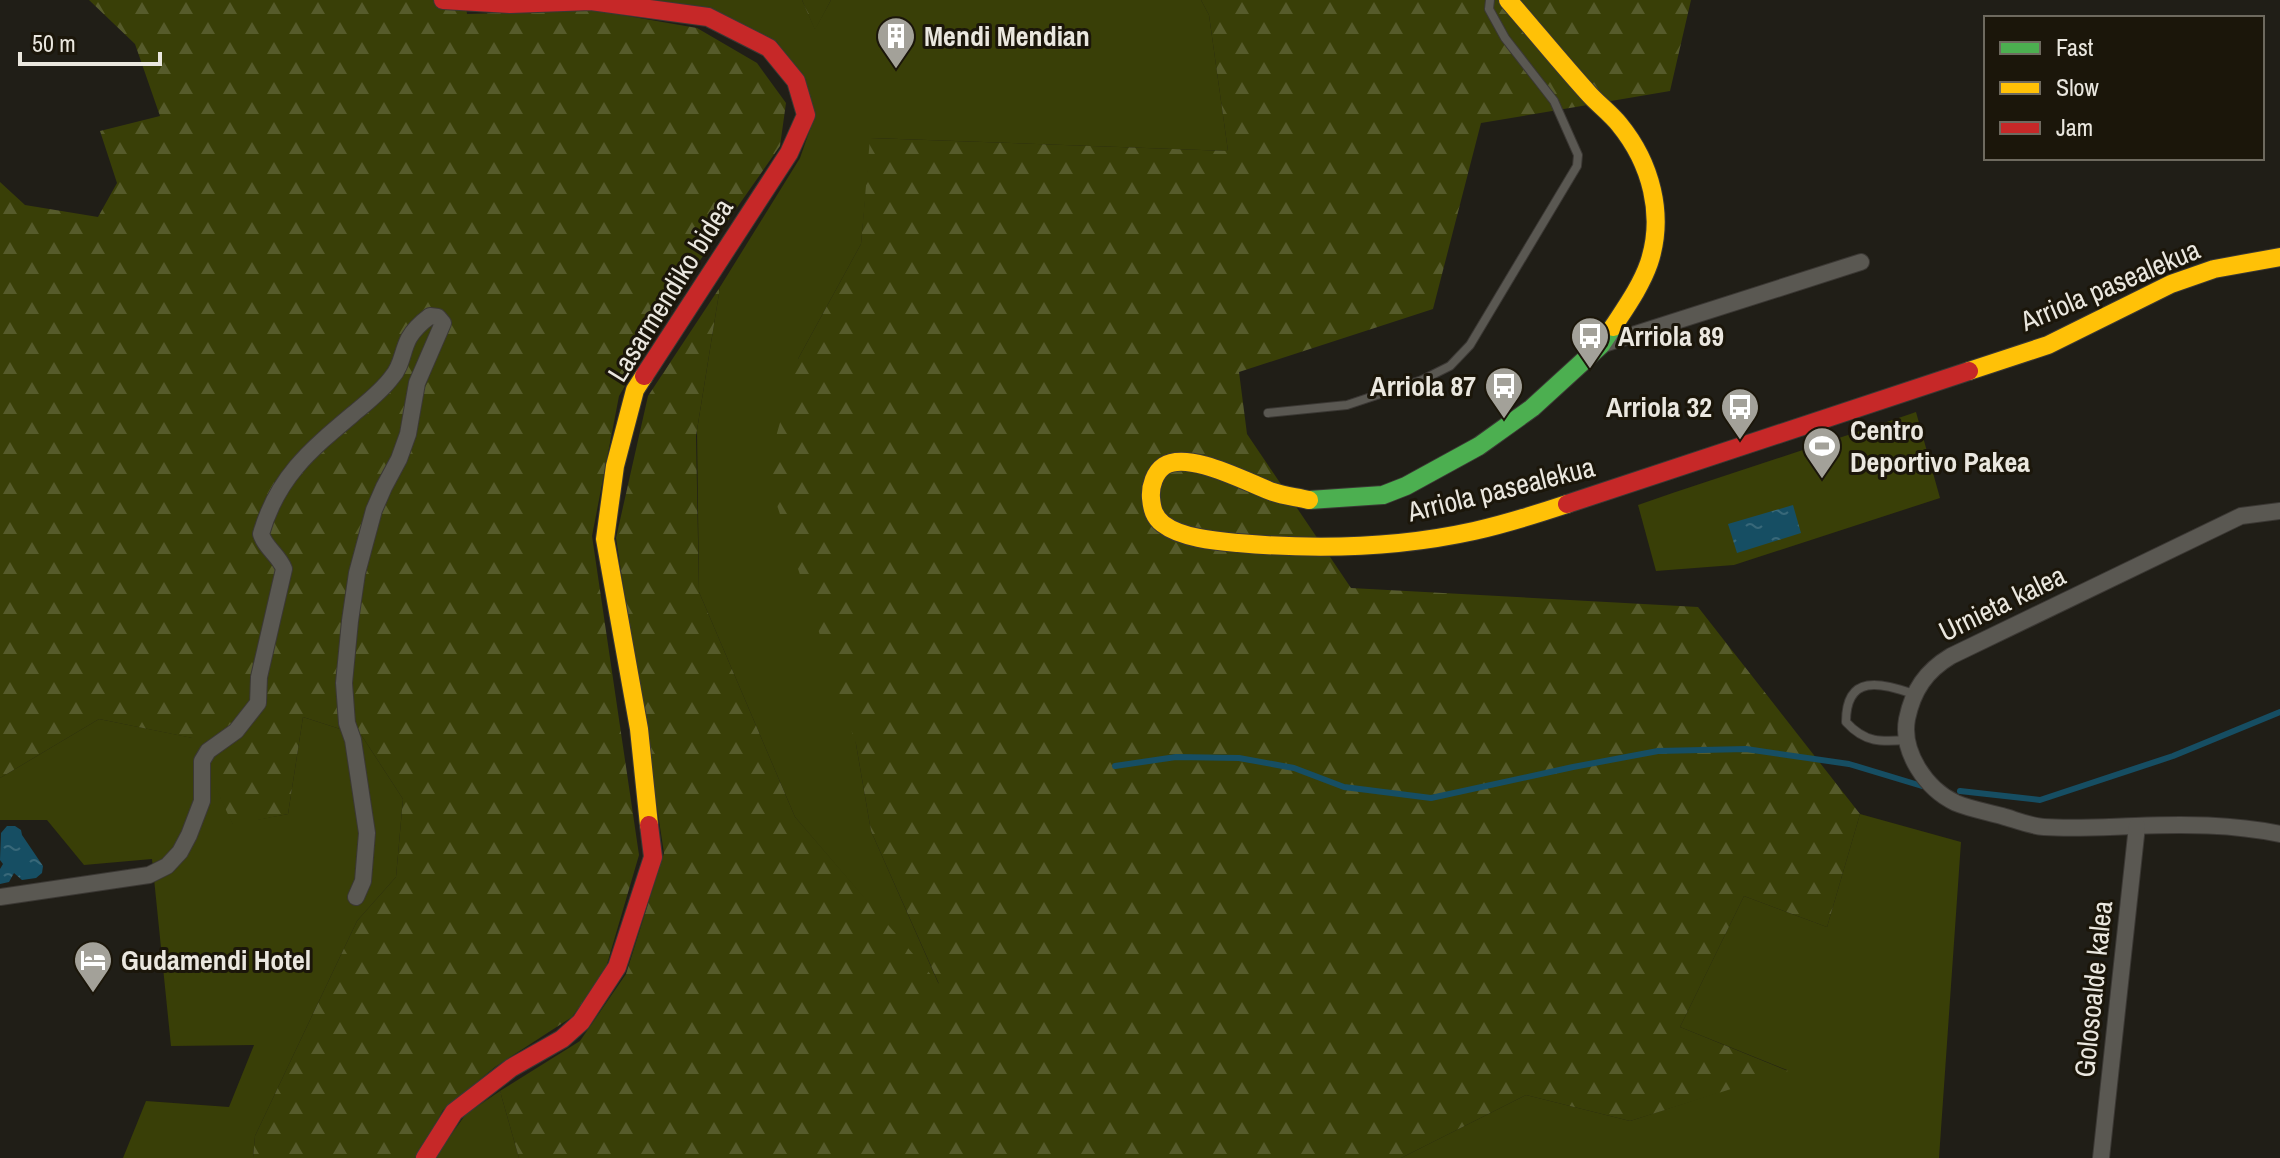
<svg xmlns="http://www.w3.org/2000/svg" width="2280" height="1158" font-family="'Archivo Narrow',sans-serif">
	<defs>
		<pattern id="forest-firs" width="22" height="20" patternUnits="userSpaceOnUse" patternTransform="scale(2)"><rect width="22" height="20" fill="#393f07"/><path d="M5 1l3.5 6h-7zM16 11l3.5 6h-7z" fill="#565b2b"/></pattern>
		<pattern id="water-ripples" width="26" height="14" patternUnits="userSpaceOnUse" patternTransform="scale(2)"><rect width="26" height="14" fill="#164e63"/><path d="M2 4q2-2 4 0t4 0M15 11q2-2 4 0t4 0" fill="none" stroke="#386879"/></pattern>
	</defs>
	<rect width="100%" height="100%" fill="#201e17"/>
	<g fill="#393f07">
		<polygon points="646,0 802,0 815,29 831,0 1201,0 1209,15 1228,151 871,138 861,244 798,359 856,744 871,831 940,987 795,817 699,592 697,430 720,287 800,158 815,115 777,42"/>
		<path d="M1916,412L1940,498L1734,565L1656,571L1638,505C1730,473 1824,444 1916,412Z"/>
		<polygon points="303,717 362,736 403,799 396,877 357,921 255,1136 253,1158 123,1158 146,1101 229,1107 254,1045 171,1046 152,859 84,865 47,820 0,820 0,778 99,719 193,738 233,824 288,814"/>
		<polygon points="1860,814 1961,842 1939,1158 1401,1158 1526,1095 1630,1121 1787,1070 1680,1027 1744,896 1827,927"/>
		<polygon points="500,1091 519,1158 434,1158 466,1114"/>
	</g>
	<g fill="url(#forest-firs)">
		<polygon points="89,0 465,0 467,14 593,10 697,28 757,63 786,103 780,146 694,269 619,396 592,536 639,855 605,971 572,1017 495,1067 443,1110 417,1158 253,1158 255,1136 357,921 396,877 403,799 362,736 303,717 288,814 233,825 192,738 99,719 0,778 0,182 25,205 98,217 117,183 100,131 160,116 135,44"/>
		<polygon points="802,0 831,0 815,30"/>
		<polygon points="1201,0 1691,0 1670,91 1481,123 1433,309 1239,372 1247,434 1351,588 1698,607 1860,814 1827,927 1744,896 1680,1027 1788,1071 1630,1121 1526,1095 1401,1158 519,1158 500,1091 580,1041 626,974 664,853 616,538 648,396 720,287 696,436 699,592 795,817 939,984 871,831 856,744 766,472 798,359 861,244 870,138 1228,151 1209,15"/>
	</g>
	<g fill="url(#water-ripples)">
		<polygon points="1793,505 1801,533 1737,553 1728,524"/>
		<polygon points="7,826 15,826 21,830 22,835 43,866 42,873 36,878 22,880 14,873 9,882 0,884 0,869 3,864 0,860 1,833"/>
	</g>
	<g fill="none" stroke-linecap="round" stroke-linejoin="round">
		<g stroke="#164e63" stroke-width="6">
			<polyline points="1115,766 1176,757 1239,758 1294,768 1344,787 1431,798 1573,767 1658,751 1746,749 1849,764 1922,786"/>
			<polyline points="1960,791 2040,800 2173,756 2280,712"/>
		</g>
		<g stroke="#3b3834" stroke-width="10">
			<g id="lane">
				<polyline points="1268,413 1347,405 1422,380 1450,366 1470,345 1577,166 1578,155 1554,101 1505,38 1489,9 1490,0"/>
				<path d="M1907,740C1881,742 1865,743 1846,722C1846,673 1881,683 1914,694"/>
			</g>
		</g>
		<g stroke="#3b3834" stroke-width="18">
			<g id="street">
				<polyline points="1601,345 1861,262"/>
				<path d="M2280,511L2241,516L1951,656C1926,671 1913,690 1907,719C1901,752 1926,789 1956,803C1970,809 1988,812 2002,816C2016,820 2030,826 2044,827C2074,829 2104,827 2135,826C2183,824 2233,824 2280,834"/>
				<path d="M0,897L149,875L167,866L180,852L189,835L202,801V761L208,751L236,731L258,703L259,677L284,569C279,555 265,548 261,534C277,478 309,451 352,415C366,403 381,392 392,377C402,366 402,351 409,338C414,329 422,322 430,316L438,317L443,323L417,383L408,434L399,459L384,487L374,510L357,573L350,621L344,683L347,723L353,740L367,833L363,881L356,897"/>
				<polyline points="2101,1158 2137,826"/>
			</g>
		</g>
		<g stroke="#3b3834" stroke-width="20">
			<polyline id="fast" points="1309,500 1383,495 1406,486 1479,446 1532,408 1601,345 1613,327"/>
		</g>
		<g stroke="#3b3834" stroke-width="20">
			<g id="slow">
				<path d="M1508,0C1535,31 1561,63 1589,94C1598,104 1610,113 1619,124C1651,163 1665,215 1649,263C1641,286 1626,307 1613,327"/>
				<polyline points="1969,371 2048,345 2171,284 2214,269 2280,257"/>
				<polyline points="644,376 635,390 615,466 605,539 639,729 649,825"/>
				<path d="M1309,500C1297,497 1284,496 1273,492C1248,483 1188,450 1164,466C1155,472 1150,486 1151,498C1152,509 1154,517 1163,524C1181,538 1216,541 1238,543C1317,550 1397,548 1474,531C1505,524 1537,514 1567,504"/>
			</g>
		</g>
		<g stroke="#3b3834" stroke-width="20">
			<g id="jam">
				<polyline points="443,0 510,4 591,1 708,17 769,48 796,81 806,115 789,153 644,376"/>
				<polyline points="1567,504 1969,371"/>
				<polyline points="425,1158 454,1112 511,1068 562,1039 581,1022 617,967 653,857 649,825"/>
			</g>
		</g>
		<use href="#lane" stroke="#5a5852" stroke-width="8"/>
		<use href="#street" stroke="#5a5852" stroke-width="16"/>
		<use href="#fast" stroke="#4caf50" stroke-width="18"/>
		<use href="#slow" stroke="#ffc107" stroke-width="18"/>
		<use href="#jam" stroke="#c62828" stroke-width="18"/>
	</g>
	<defs>
		<g id="building-pin" transform="scale(2)"><path d="M0 17L-7.5 6A9.5 9.5 0 1 1 7.5 6Z" fill="#a3a199" stroke="#1b160a"/><path d="M-4-6H4V6H1V3H-1V6H-4ZM-2.5-4.3h1.7v1.8h-1.7ZM.8-4.3h1.7v1.8H.8ZM-2.5-1h1.7V.8h-1.7ZM.8-1h1.7V.8H.8Z" fill="#fff"/></g>
		<g id="bus-pin" transform="scale(2)"><path d="M0 17L-7.5 6A9.5 9.5 0 1 1 7.5 6Z" fill="#a3a199" stroke="#1b160a"/><path d="M-5-6H5V4H4V6H2V4H-2V6H-4V4H-5ZM-3.5-4V0h7V-4ZM-3.5 1.2v1.5H-2V1.2ZM2 1.2v1.5H3.5V1.2Z" fill="#fff"/></g>
		<g id="stadium-pin" transform="scale(2)"><path d="M0 17L-7.5 6A9.5 9.5 0 1 1 7.5 6Z" fill="#a3a199" stroke="#1b160a"/><path d="M0-5a6.5 5 0 1 0 0 10a6.5 5 0 1 0 0-10ZM-3.5-1.8h7v3.6h-7Z" fill="#fff"/></g>
		<g id="hotel-pin" transform="scale(2)"><path d="M0 17L-7.5 6A9.5 9.5 0 1 1 7.5 6Z" fill="#a3a199" stroke="#1b160a"/><path d="M-6-4.5h1.5V1H6V5H4.5V3h-9V5H-6ZM-4 0a1.8 1.8 0 1 1 3.6 0ZM.5 0V-2.5h3Q6-2.5 6 0Z" fill="#fff"/></g>
	</defs>
	<g fill-rule="evenodd">
		<use href="#building-pin" x="896" y="36"/>
		<use href="#bus-pin" x="1590" y="336"/>
		<use href="#bus-pin" x="1504" y="386"/>
		<use href="#bus-pin" x="1740" y="407"/>
		<use href="#stadium-pin" x="1822" y="446"/>
		<use href="#hotel-pin" x="93" y="960"/>
	</g>
	<g text-anchor="middle" dominant-baseline="central" stroke-width="6" stroke-linejoin="round" paint-order="stroke">
		<g font-size="28" font-weight="bold" fill="#eae7df" stroke="#1b160a" text-anchor="start">
			<text x="924" y="36">Mendi Mendian</text>
			<text x="1618" y="336">Arriola 89</text>
			<text x="1476" y="386" text-anchor="end">Arriola 87</text>
			<text x="1712" y="407" text-anchor="end">Arriola 32</text>
			<text x="1850" y="430">Centro<tspan x="1850" dy="32">Deportivo Pakea</tspan></text>
			<text x="121" y="960">Gudamendi Hotel</text>
		</g>
		<g font-size="28" fill="#eae7df" stroke="#1b160a">
			<text transform="translate(2110 285) rotate(-23)">Arriola pasealekua</text>
			<text transform="translate(670 290) rotate(-58)">Lasarmendiko bidea</text>
			<text transform="translate(1501 489) rotate(-14)">Arriola pasealekua</text>
			<text transform="translate(2002 603) rotate(-26)">Urnieta kalea</text>
			<text transform="translate(2093 989) rotate(-84)">Golosoalde kalea</text>
		</g>
	</g>
	<rect x="1984" y="16" width="280" height="144" fill="#1b160a" stroke="#6e6a5f" stroke-width="2"/>
	<rect x="2000" y="42" width="40" height="12" fill="#4caf50" stroke="#6e6a5f" stroke-width="2"/>
	<text x="2056" y="56" font-size="24" fill="#eae7df">Fast</text>
	<rect x="2000" y="82" width="40" height="12" fill="#ffc107" stroke="#6e6a5f" stroke-width="2"/>
	<text x="2056" y="96" font-size="24" fill="#eae7df">Slow</text>
	<rect x="2000" y="122" width="40" height="12" fill="#c62828" stroke="#6e6a5f" stroke-width="2"/>
	<text x="2056" y="136" font-size="24" fill="#eae7df">Jam</text>
	<path d="M20 52v12h140v-12" fill="none" stroke="#eae7df" stroke-width="4"/>
	<text x="32" y="52" font-size="24" fill="#eae7df" stroke="#1b160a" stroke-width="6" paint-order="stroke">50 m</text>
</svg>
